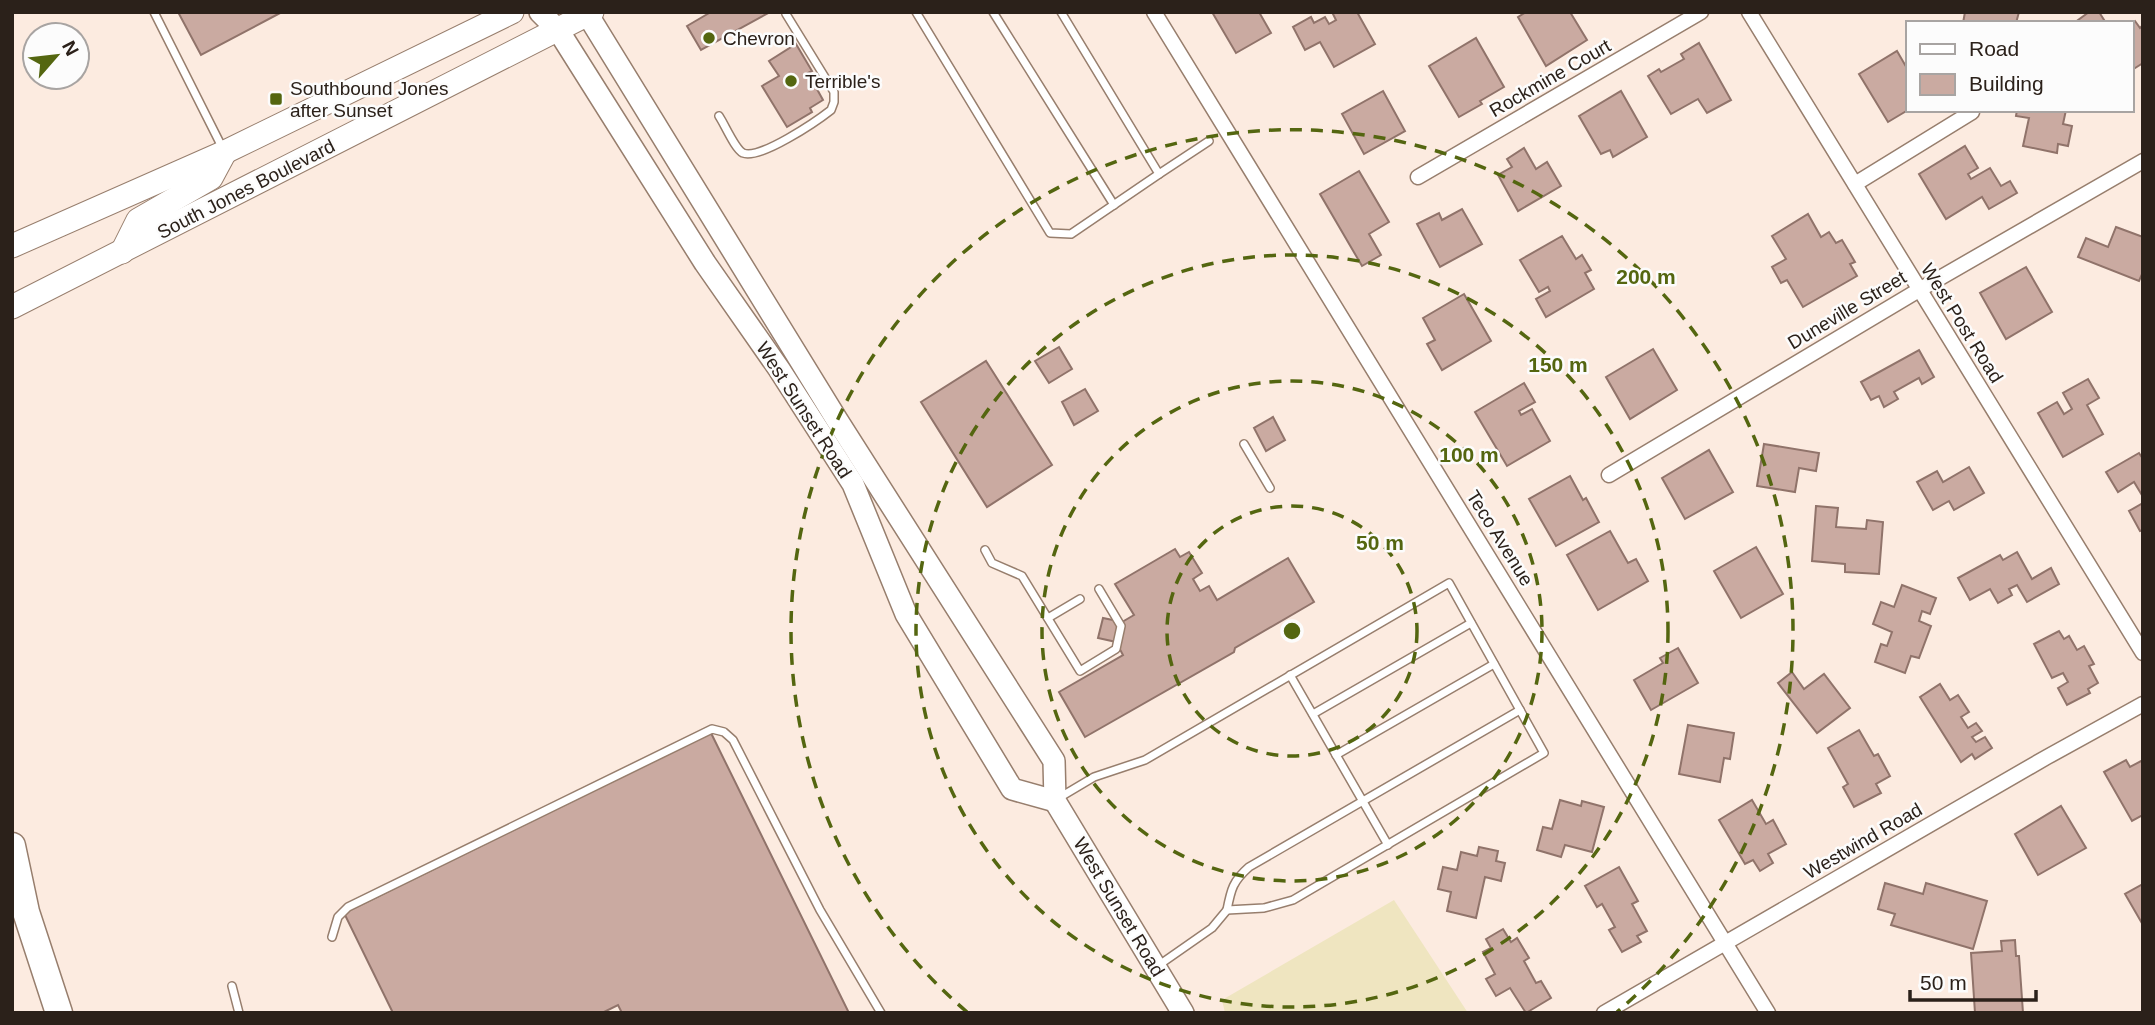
<svg xmlns="http://www.w3.org/2000/svg" width="2155" height="1025" font-family="Helvetica,sans-serif">
	<rect width="100%" height="100%" fill="#fcebe0"/>
	<polygon fill="#efe5c0" points="1394,900 1468,1013 1225,1013 1222,1000"/>
	<g fill="#caaaa1" stroke="#90736a" stroke-width="2">
		<polygon points="178,12 282,12 201,55"/>
		<polygon points="711,12 770,12 701,50 687,26"/>
		<polygon points="1212,12 1259,12 1271,33 1236,53"/>
		<polygon points="1332,12 1357,12 1375,44 1334,67 1320,42 1305,50 1293,27 1311,17 1314,23 1325,17 1329,24 1336,20"/>
		<polygon points="1526,12 1570,12 1587,40 1546,66 1518,17"/>
		<polygon points="1965,12 2019,12 2016,23 1963,23"/>
		<polygon points="2089,12 2099,12 2106,23 2074,23"/>
		<polygon points="2135,21 2140,28 2143,25 2143,63 2132,70 2132,23"/>
		<polygon points="1476,38 1504,87 1480,101 1482,104 1459,117 1429,66"/>
		<polygon points="1699,43 1731,100 1707,113 1698,99 1671,114 1648,76 1659,69 1661,72 1684,59 1681,54"/>
		<polygon points="796,44 812,71 808,73 823,100 810,108 812,112 787,127 762,86 779,76 769,61"/>
		<polygon points="1897,51 1908,70 1908,110 1888,122 1859,74"/>
		<polygon points="1383,91 1405,131 1364,154 1342,114"/>
		<polygon points="1621,91 1647,137 1613,157 1610,150 1601,154 1579,116"/>
		<polygon points="2017,110 2066,110 2063,124 2072,126 2068,146 2058,144 2057,153 2023,146 2029,118 2016,116"/>
		<polygon points="1965,146 1978,168 1968,174 1971,179 1990,168 2001,186 2010,181 2017,193 1989,209 1982,197 1946,219 1919,174"/>
		<polygon points="1524,148 1536,169 1547,162 1561,186 1518,211 1498,175 1512,167 1507,159"/>
		<polygon points="1359,171 1389,222 1369,234 1381,255 1362,266 1320,194"/>
		<polygon points="1462,209 1482,244 1440,267 1417,224 1439,213 1442,220"/>
		<polygon points="1808,214 1821,237 1829,232 1836,243 1842,240 1855,262 1850,264 1857,276 1803,307 1787,280 1781,283 1772,267 1786,259 1772,236"/>
		<polygon points="2116,227 2143,237 2143,272 2139,281 2078,257 2086,238 2108,247"/>
		<polygon points="1562,236 1576,259 1582,255 1591,270 1585,273 1594,289 1546,317 1536,299 1550,291 1548,287 1539,292 1520,260"/>
		<polygon points="2026,267 2052,312 2006,339 1980,293"/>
		<polygon points="1464,294 1491,341 1442,370 1427,344 1435,340 1423,318"/>
		<polygon points="1059,347 1072,369 1049,383 1035,361"/>
		<polygon points="1653,349 1677,390 1630,419 1606,377"/>
		<polygon points="1919,350 1934,377 1922,384 1919,378 1894,392 1898,399 1884,407 1879,396 1871,400 1861,382"/>
		<polygon points="986,361 1052,465 987,507 921,402"/>
		<polygon points="2088,379 2099,398 2087,405 2103,434 2063,457 2038,413 2057,402 2064,414 2072,409 2063,393"/>
		<polygon points="1524,383 1535,402 1519,411 1521,415 1532,409 1550,441 1507,466 1475,412"/>
		<polygon points="1085,389 1098,411 1074,425 1062,402"/>
		<polygon points="1273,417 1285,440 1266,451 1254,428"/>
		<polygon points="1764,444 1819,453 1816,471 1799,468 1795,492 1757,486"/>
		<polygon points="1709,450 1733,492 1685,519 1662,478"/>
		<polygon points="2139,453 2143,459 2143,497 2134,482 2118,492 2106,472"/>
		<polygon points="1969,467 1984,493 1954,510 1949,501 1933,510 1917,482 1937,471 1943,482"/>
		<polygon points="1570,476 1583,500 1586,498 1599,522 1556,546 1529,499"/>
		<polygon points="2143,503 2143,530 2140,531 2129,511"/>
		<polygon points="1816,506 1838,508 1836,527 1866,529 1867,520 1883,522 1879,574 1845,572 1845,564 1812,561"/>
		<polygon points="1610,531 1628,563 1636,559 1648,581 1598,610 1567,555"/>
		<polygon points="1756,547 1783,594 1741,618 1714,571"/>
		<polygon points="1175,549 1180,557 1189,552 1202,573 1193,579 1200,591 1209,586 1217,600 1288,558 1314,602 1235,648 1234,652 1085,737 1059,692 1123,655 1116,642 1098,638 1103,618 1122,622 1134,615 1115,584"/>
		<polygon points="2017,552 2032,579 2051,568 2059,584 2027,602 2017,585 2009,589 2012,595 1998,603 1990,589 1970,600 1958,578 2000,555 2003,560"/>
		<polygon points="1902,585 1936,598 1930,614 1922,611 1919,621 1931,626 1919,658 1911,656 1905,673 1875,662 1881,644 1887,646 1892,632 1873,624 1881,602 1894,607"/>
		<polygon points="2059,631 2064,639 2069,636 2077,650 2084,646 2094,664 2089,666 2098,683 2088,689 2090,693 2067,705 2058,688 2068,682 2063,673 2052,678 2034,644"/>
		<polygon points="1678,648 1698,683 1651,710 1634,680 1663,663 1660,658"/>
		<polygon points="1792,672 1804,689 1824,674 1850,708 1817,733 1778,683"/>
		<polygon points="1940,684 1950,700 1958,695 1969,712 1961,717 1968,728 1976,723 1982,731 1972,737 1976,742 1985,737 1992,748 1975,759 1972,754 1961,762 1920,697"/>
		<polygon points="1688,725 1734,733 1730,759 1724,758 1720,782 1679,774"/>
		<polygon points="1859,730 1874,756 1878,754 1890,776 1876,784 1881,793 1854,807 1843,787 1848,784 1828,748"/>
		<polygon points="711,733 849,1013 622,1013 618,1005 602,1013 393,1013 344,913"/>
		<polygon points="2126,760 2130,767 2143,760 2143,815 2132,821 2104,772"/>
		<polygon points="1560,800 1581,806 1582,801 1604,807 1592,852 1565,845 1561,857 1537,850 1543,827 1552,829"/>
		<polygon points="1752,800 1766,824 1773,820 1786,844 1768,854 1773,863 1760,871 1753,860 1745,864 1719,820"/>
		<polygon points="2061,806 2086,848 2038,875 2015,834"/>
		<polygon points="1479,847 1498,851 1496,861 1505,863 1501,881 1485,877 1476,918 1447,911 1451,892 1438,889 1443,867 1457,870 1461,852 1477,856"/>
		<polygon points="1619,867 1638,901 1632,904 1647,931 1637,936 1641,942 1622,952 1609,930 1615,927 1602,904 1597,907 1585,886"/>
		<polygon points="1885,883 1923,894 1926,883 1987,901 1973,949 1891,925 1895,914 1878,909"/>
		<polygon points="2143,884 2143,925 2125,894"/>
		<polygon points="1503,929 1511,942 1517,938 1529,958 1524,961 1536,983 1541,981 1551,998 1526,1013 1510,988 1496,996 1486,979 1495,974 1483,952 1491,948 1486,939"/>
		<polygon points="2015,940 2016,956 2019,956 2023,1013 1975,1013 1971,953 2002,951 2001,941"/>
	</g>
	<g fill="none" stroke-linecap="round" stroke-linejoin="round">
		<g stroke="#977e6d" stroke-width="10">
			<g id="lane">
				<polyline points="154,12 223,149"/>
				<polyline points="916,12 1050,233 1071,234 1159,174 1061,12"/>
				<polyline points="993,12 1114,205"/>
				<path d="M719,116C725,125 735,149 743,153C760,160 817,121 831,110L834,102V92L786,14"/>
				<polyline points="1159,174 1209,141"/>
				<polyline points="1244,444 1270,488"/>
				<polyline points="985,550 992,563 1022,576 1080,671 1116,649 1121,626 1099,589"/>
				<polyline points="1048,618 1080,599"/>
				<polyline points="1290,675 1388,845"/>
				<polyline points="1313,714 1471,623"/>
				<polyline points="1336,755 1494,664"/>
				<polyline points="1057,799 1094,777 1145,760 1449,583 1544,753 1293,900 1264,908 1227,910 1212,928 1159,965"/>
				<path d="M1227,910C1231,889 1233,881 1249,867L1520,710"/>
				<polyline points="332,937 338,917 348,907 712,729 724,732 733,740 820,910 881,1013"/>
				<polyline points="232,986 239,1013"/>
			</g>
		</g>
		<g stroke="#977e6d" stroke-width="17">
			<g id="street">
				<polyline points="1154,12 1768,1013"/>
				<polyline points="1749,12 2143,653"/>
				<polyline points="1418,177 1701,12"/>
				<polyline points="1855,184 1972,112"/>
				<polyline points="1609,475 1919,290 2143,161"/>
				<polyline points="1604,1013 2047,757 2143,704"/>
			</g>
		</g>
		<g stroke="#977e6d" stroke-width="24">
			<g id="secondary">
				<polyline points="540,12 558,30 705,263 779,369 853,484 906,614 1012,789 1055,801"/>
				<polyline points="586,12 837,420 1054,761 1055,801 1183,1013"/>
			</g>
		</g>
		<g stroke="#977e6d" stroke-width="25">
			<g id="primary">
				<polyline points="12,246 225,152 512,12"/>
				<polyline points="122,252 138,220 211,178 225,152"/>
				<polyline points="12,307 592,12"/>
			</g>
		</g>
		<g stroke="#977e6d" stroke-width="29">
			<polyline id="highway" points="12,846 26,912 59,1013"/>
		</g>
		<use href="#lane" stroke="#fff" stroke-width="7"/>
		<use href="#street" stroke="#fff" stroke-width="14"/>
		<use href="#secondary" stroke="#fff" stroke-width="21"/>
		<use href="#primary" stroke="#fff" stroke-width="23"/>
		<use href="#highway" stroke="#fff" stroke-width="26"/>
	</g>
	<g fill="none" stroke="#546610" stroke-width="3.5" stroke-dasharray="12 9">
		<circle cx="1292" cy="631" r="125"/>
		<circle cx="1292" cy="631" r="250"/>
		<circle cx="1292" cy="631" r="376"/>
		<path d="M967 1012A501 501 0 1 1 1617 1012"/>
	</g>
	<g fill="#546610" stroke="#fcfcfc" stroke-width="2.5">
		<circle cx="709" cy="38" r="7"/>
		<circle cx="791" cy="81" r="7"/>
		<rect x="269" y="92" width="14" height="14" rx="3.5"/>
	</g>
	<g text-anchor="middle" dominant-baseline="central" stroke-width="5" stroke-linejoin="round" paint-order="stroke">
		<g font-size="19" fill="#2b211a" stroke="#fcfcfc" text-anchor="start">
			<text x="723" y="38">Chevron</text>
			<text x="805" y="81">Terrible's</text>
			<text x="290" y="88">Southbound Jones<tspan x="290" dy="22">after Sunset</tspan></text>
		</g>
		<g font-size="19" fill="#2b211a" stroke="#fcfcfc">
			<text transform="translate(1550 78) rotate(-30)">Rockmine Court</text>
			<text transform="translate(246 189) rotate(-27)">South Jones Boulevard</text>
			<text transform="translate(1847 310) rotate(-31)">Duneville Street</text>
			<text transform="translate(1962 323) rotate(58)">West Post Road</text>
			<text transform="translate(804 410) rotate(57)">West Sunset Road</text>
			<text transform="translate(1500 538) rotate(58)">Teco Avenue</text>
			<text transform="translate(1863 841) rotate(-30)">Westwind Road</text>
			<text transform="translate(1119 907) rotate(59)">West Sunset Road</text>
		</g>
	</g>
	<circle cx="1292" cy="631" r="10" fill="#546610" stroke="#fcfcfc" stroke-width="3.5"/>
	<g font-size="21" text-anchor="middle" font-weight="bold" fill="#546610" stroke="#fcfcfc" stroke-width="5" stroke-linejoin="round" paint-order="stroke">
		<text x="1646" y="284">200 m</text>
		<text x="1558" y="372">150 m</text>
		<text x="1469" y="462">100 m</text>
		<text x="1380" y="550">50 m</text>
	</g>
	<rect width="2155" height="1025" fill="none" stroke="#2b211a" stroke-width="28"/>
	<rect x="1906" y="21" width="228" height="91" fill="#fcfcfc" stroke="#a8a4a2" stroke-width="2"/>
	<rect x="1920" y="44" width="35" height="10" fill="#ffffff" stroke="#a8a4a2" stroke-width="2"/>
	<text x="1969" y="56" font-size="21" fill="#2b211a">Road</text>
	<rect x="1920" y="74" width="35" height="21" fill="#caaaa1" stroke="#a8a4a2" stroke-width="2"/>
	<text x="1969" y="91" font-size="21" fill="#2b211a">Building</text>
	<g transform="translate(56 56) rotate(62)"><circle r="33" fill="#fcfcfc" stroke="#a8a4a2" stroke-width="2"/>
	<path d="M0-5L12 26L0 18L-12 26Z" fill="#546610"/>
	<text y="-10" font-size="19" font-weight="bold" text-anchor="middle" fill="#2b211a">N</text>
	</g>
	<path d="M1910 990v10h126v-10" fill="none" stroke="#2b211a" stroke-width="3.5"/>
	<text x="1920" y="990" font-size="21" fill="#2b211a" stroke="#fcfcfc" stroke-width="5" paint-order="stroke">50 m</text>
</svg>
